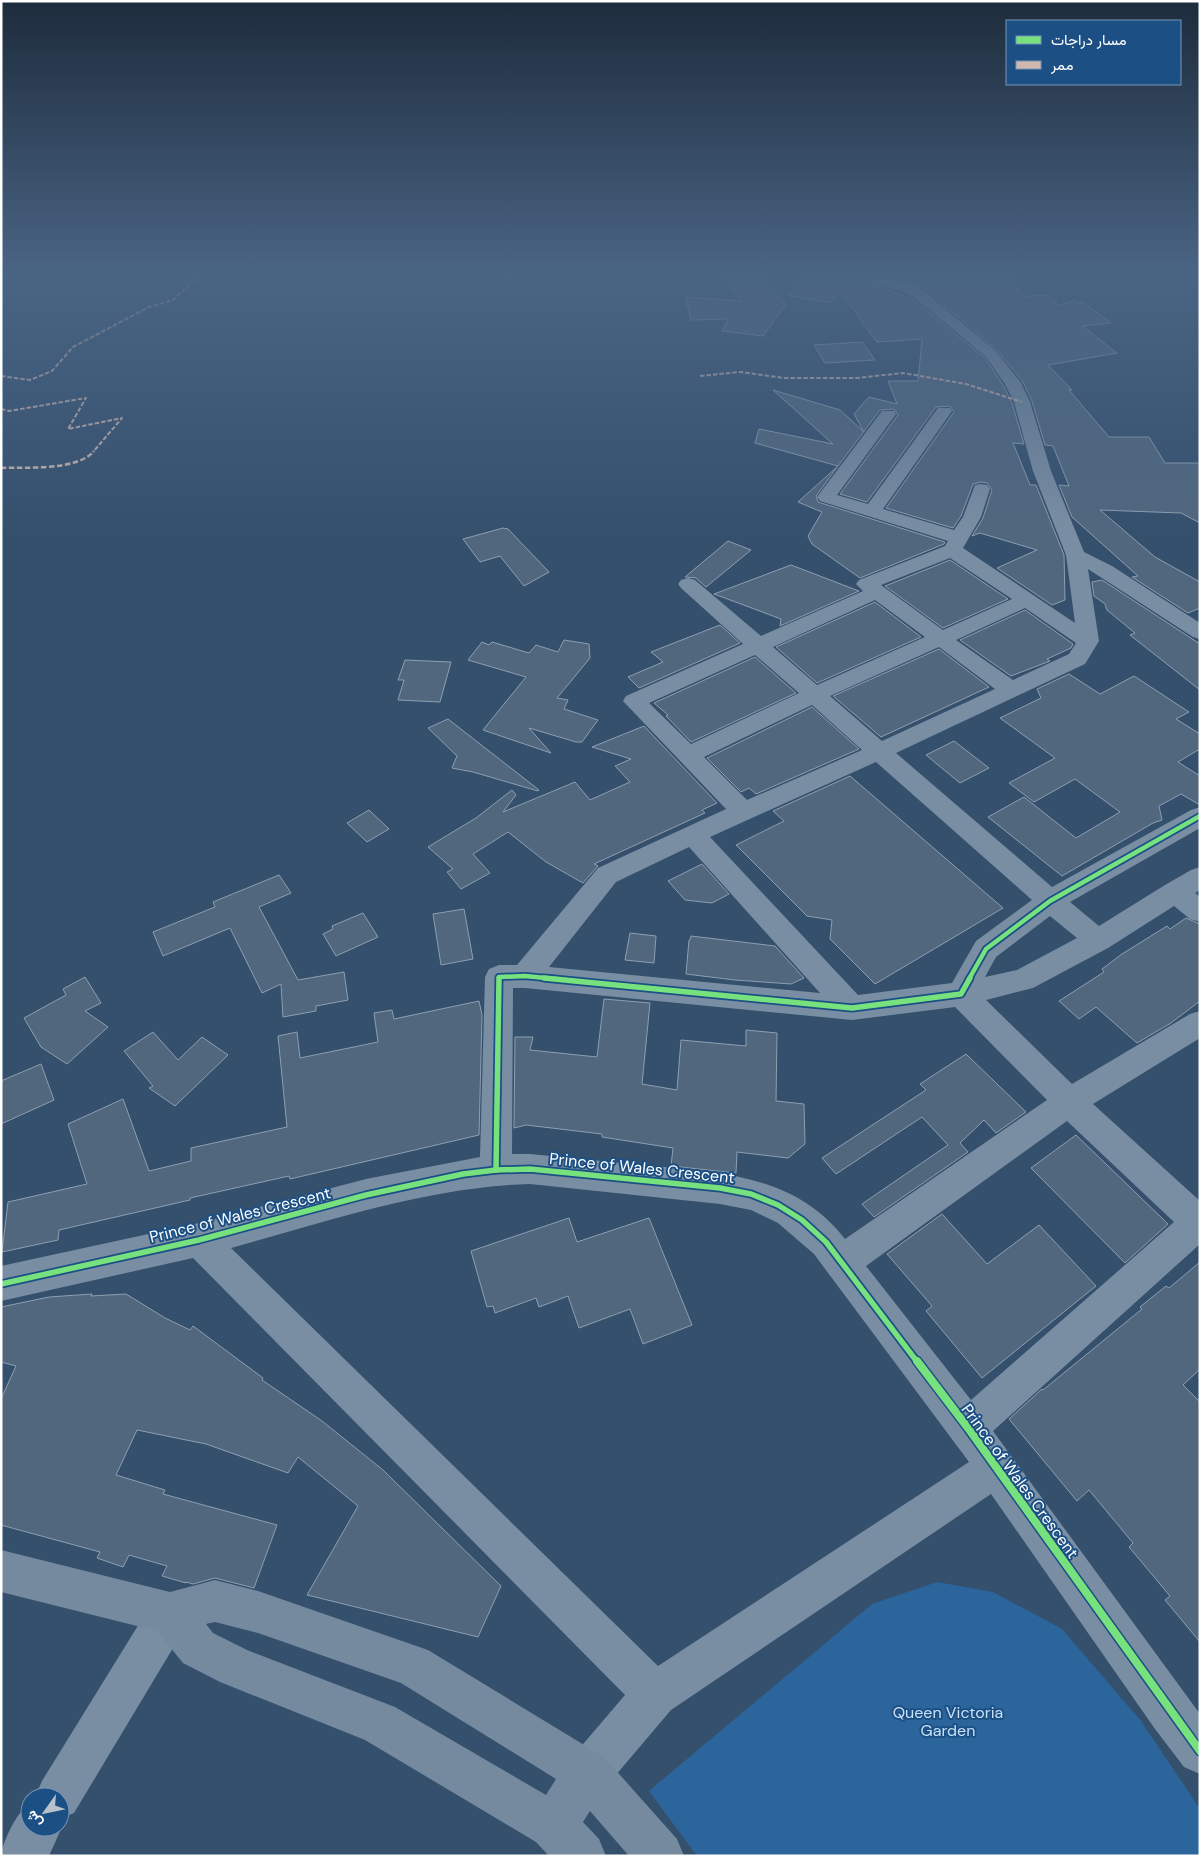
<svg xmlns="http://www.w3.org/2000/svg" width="1201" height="1857" font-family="'DM Sans',Vazirmatn,sans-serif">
	<rect width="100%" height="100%" fill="#34506d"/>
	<polygon fill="#2c659b" points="937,1582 993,1592 1062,1629 1141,1721 1200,1809 1200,1856 697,1856 649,1791 872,1604"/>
	<g fill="#50677e" stroke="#8e9fb1">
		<polygon points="721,273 755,273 786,304 763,336 722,331 729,319 691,320 686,297 742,301"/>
		<polygon points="810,273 820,279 879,287 913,299 985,358 1003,385 1012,403 1024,444 1013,443 1030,485 1036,485 1064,555 1065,600 1052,605 997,568 1037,550 980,533 972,536 983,518 992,490 987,483 981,482 973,484 961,516 953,528 886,508 954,412 950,406 936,407 867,502 840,494 898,415 894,409 880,410 838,466 755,443 759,429 833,444 773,390 840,410 864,432 854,414 869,397 897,404 888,381 918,381 922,339 877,342 840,291 830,303 787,295"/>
		<polygon points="866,273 949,273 950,280 1010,279 1024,297 1045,295 1059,305 1074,301 1079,303 1083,302 1111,323 1082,326 1117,353 1048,365 1072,390 1069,390 1109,437 1149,437 1165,463 1200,463 1200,523 1181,513 1100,510 1155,557 1200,582 1200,608 1188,613 1132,577 1138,576 1072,517 1059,485 1069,486 1053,446 1045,445 1032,401 1023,382 997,350 925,289 898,279"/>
		<polygon points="862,342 875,360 825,363 814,345"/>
		<polygon points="838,466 816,496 818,502 945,542 944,544 860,578 812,544 808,536 822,512 798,502"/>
		<polygon points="503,528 508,529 549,572 524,586 500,556 480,562 463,539"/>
		<polygon points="728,541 751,550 706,587 696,578 685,577"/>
		<polygon points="950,560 1008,599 943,628 885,586"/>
		<polygon points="791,565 859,591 780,626 781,619 714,594"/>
		<polygon points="1102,580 1200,644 1200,690 1130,635 1135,633 1107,610 1105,604 1094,596 1092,582"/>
		<polygon points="875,602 921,637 817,683 776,647"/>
		<polygon points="1025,610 1073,644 1071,648 1047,659 1050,661 1011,676 960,640"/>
		<polygon points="720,625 740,643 639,688 628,677 663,662 651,652"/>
		<polygon points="564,640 589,644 590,658 557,698 568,700 564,709 598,720 582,742 576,742 529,728 551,753 483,730 526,677 468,660 482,642 489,645 492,642 529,653 536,645 558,652"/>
		<polygon points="939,649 989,687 881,737 833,696"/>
		<polygon points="755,657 796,693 691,742 666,716 668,715 654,703"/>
		<polygon points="405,660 451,662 440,702 398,700 404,680 398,680"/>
		<polygon points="1069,674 1100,694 1134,676 1189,712 1176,719 1200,734 1200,749 1178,762 1200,776 1200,805 1181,794 1159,806 1162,820 1153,823 1062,876 988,817 1024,797 1076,838 1120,812 1075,779 1034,802 1009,783 1055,758 1000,718 1041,698 1037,689"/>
		<polygon points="812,707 859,749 756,794 749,788 741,792 707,758"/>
		<polygon points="448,719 539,790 538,791 473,772 452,768 457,756 428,728"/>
		<polygon points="644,726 717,803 702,810 705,813 594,864 598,866 583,883 546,862 508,832 473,854 490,873 461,889 447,872 453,869 428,847 476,818 512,790 516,795 503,812 575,782 590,800 630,782 615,766 631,759 592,747"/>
		<polygon points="954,741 989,768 960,783 926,755"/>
		<polygon points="850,776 1003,908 875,984 830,939 832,920 807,916 736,845 784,821 773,811"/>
		<polygon points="369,810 389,829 367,842 347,823"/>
		<polygon points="702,864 729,894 712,903 685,900 668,881"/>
		<polygon points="279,875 291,893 259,907 298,980 344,972 348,1000 316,1006 316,1011 283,1017 281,984 262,993 230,928 163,956 153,932 215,907 213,902"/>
		<polygon points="464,909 473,959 441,965 433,914"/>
		<polygon points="363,913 378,937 336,956 323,934 333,929 332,926"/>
		<polygon points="1186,918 1200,924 1200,1001 1171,1023 1137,1043 1096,1007 1079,1019 1059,1001 1104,972 1102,969 1122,954 1167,926 1170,929"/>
		<polygon points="630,933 656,936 654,963 625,960"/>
		<polygon points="691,936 775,946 804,978 791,984 735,980 686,974 689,940 690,940"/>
		<polygon points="85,977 101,1003 85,1011 108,1027 67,1064 41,1047 24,1018 66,995 63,989"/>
		<polygon points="604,999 650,1003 642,1084 677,1090 681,1040 746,1046 746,1030 777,1033 776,1101 804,1104 805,1144 788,1158 737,1152 736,1173 671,1166 673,1148 602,1137 602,1134 526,1125 514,1128 515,1037 533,1037 530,1050 597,1057"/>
		<polygon points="479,1001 482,1015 479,1135 290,1179 289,1176 190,1198 190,1200 59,1230 58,1240 2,1252 8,1202 87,1184 68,1124 123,1099 149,1171 191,1161 191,1148 287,1127 278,1036 297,1032 300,1058 378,1042 374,1013 392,1010 394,1019"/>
		<polygon points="153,1032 178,1060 202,1037 228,1055 175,1106 149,1088 153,1086 124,1051"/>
		<polygon points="966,1054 1026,1112 996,1133 984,1120 960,1143 968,1152 874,1217 862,1204 948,1145 922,1117 836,1174 822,1158 926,1090 920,1084"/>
		<polygon points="41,1064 54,1100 1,1124 1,1081"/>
		<polygon points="1076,1135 1168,1224 1125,1263 1031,1168"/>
		<polygon points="942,1214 987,1264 1039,1225 1096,1286 982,1378 926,1311 932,1306 887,1254"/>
		<polygon points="569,1218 577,1242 649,1218 692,1325 643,1344 630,1309 579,1328 568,1296 539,1307 536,1298 495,1313 493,1306 487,1307 471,1251"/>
		<polygon points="1200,1262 1200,1369 1183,1385 1200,1402 1200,1642 1165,1600 1170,1596 1129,1547 1133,1543 1089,1490 1077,1501 1009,1419 1042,1389 1043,1390 1142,1309 1140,1307 1166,1286 1169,1288"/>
		<polygon points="92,1294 91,1296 126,1294 165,1318 190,1330 193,1326 263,1378 262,1380 322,1421 383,1470 501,1586 478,1637 307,1595 358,1506 298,1457 288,1473 206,1444 137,1430 116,1475 165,1490 163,1494 277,1525 254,1588 215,1578 193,1584 186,1582 186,1583 162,1576 167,1566 129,1555 123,1567 97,1558 100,1552 1,1525 1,1399 16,1366 1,1362 1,1307 49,1297"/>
	</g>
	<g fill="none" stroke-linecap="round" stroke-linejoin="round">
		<g fill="#7a8ea3" fill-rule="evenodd">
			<path d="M813,273C852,273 889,273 924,291L996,351L1021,383L1030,402L1051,471L1084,552L1112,566L1200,623V639L1193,637L1088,569L1099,641L1085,664L896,753L1052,887L1191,810L1200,807V828L1070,902L1099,926L1165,885L1191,870L1200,867V890L1195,893L1200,897V922L1190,919L1174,906L1108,948L1033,988L986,1000L1072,1084L1190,1014L1200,1011V1038L1093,1104L1200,1201V1244L993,1431L1200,1714V1774L1184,1767L1155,1729L991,1494L671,1710L604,1789L588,1796L572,1789L565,1773L572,1757L625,1695L193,1258L1,1301V1266L199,1223L366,1179L480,1157L485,977L489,969L499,965H517L598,868L726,809L623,701L626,696L743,644L681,588L678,584L681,580L688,578L695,580L761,636L863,591L856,584L859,580L945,546L948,541L820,501L817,497L882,411H894L896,414L837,495L868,504L938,408H950L952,411L883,509L954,530L963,517L975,485L981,484L987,485L990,489L981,517L963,548L1075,623L1066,555L1033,471L1014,402L1005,384L986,357L914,297C884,281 853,282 820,277ZM950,558L1012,599L943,630L881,585ZM875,600L925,637L817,685L773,647ZM1025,608L1076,643L1069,654L1013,680L956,640ZM939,647L995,689L882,741L830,696ZM755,655L799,693L691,744L649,703ZM812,705L862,750L747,800L704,757ZM876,762L1032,900L976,941L952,983L858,995L710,837ZM689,847L820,993L549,967L616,882ZM1050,916L1077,938L1017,970L985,977L996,957ZM513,988H525L852,1020L955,1007L1047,1100L845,1239C796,1176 725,1173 652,1166C611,1162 571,1158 530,1154H512ZM1067,1121L1174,1222L971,1400L866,1266ZM530,1184L720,1204L751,1210L778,1223L814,1254L969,1462L658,1666L231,1248C329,1221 428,1187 530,1184Z"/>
			<polygon points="170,1592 185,1598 191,1613 185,1628 74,1813 60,1819 60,1797 35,1797 42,1781 155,1598"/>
			<path d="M30,1807V1827H60V1821L62,1827L49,1856H1C1,1846 15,1817 22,1811C23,1810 30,1807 30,1807Z"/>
		</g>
		<path fill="#758a9e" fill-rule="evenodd" d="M1,1550L170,1592L215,1580L258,1591L428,1650L604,1757L677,1839L684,1856H629L590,1811L583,1822L599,1839L606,1856H549L536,1842L365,1740L220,1682L183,1663L157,1631L1,1592ZM215,1622L258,1633L401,1683L556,1779L546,1795L395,1707L247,1650L213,1633L206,1624Z"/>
		<g stroke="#d1b7ad" stroke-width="2" stroke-dasharray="4.5 2" stroke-linecap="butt">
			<polyline points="1,376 30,380 52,371 73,347 149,307 173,300 193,281 194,273"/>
			<polyline points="700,376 740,372 784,378 857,378 903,373 966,384 1022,402"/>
			<polyline points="1,409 9,411 86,398 68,429 122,418 93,452"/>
		</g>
		<path stroke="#d1b7ad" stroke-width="2.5" stroke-dasharray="5.5 2.5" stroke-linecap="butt" d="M1,468C27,467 77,471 94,451"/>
		<g stroke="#1c5085" stroke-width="8">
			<g id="cycleway-far2">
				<polyline points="499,979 499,977 525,976 556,979"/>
				<polyline points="969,979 986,949 1050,901 1200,816"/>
			</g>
		</g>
		<g stroke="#1c5085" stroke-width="9">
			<g id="cycleway-far1">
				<polyline points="544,978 852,1008 961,994 970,978"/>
				<polyline points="496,1170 499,978"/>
				<polyline points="1,1284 199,1240 366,1195 463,1174 496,1170 530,1169 720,1188 751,1194 778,1205 802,1220 826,1242 918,1363"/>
			</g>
		</g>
		<g stroke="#1c5085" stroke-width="11">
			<polyline id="cycleway" points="917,1361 968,1428 1200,1751"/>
		</g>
		<use href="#cycleway-far2" stroke="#77e17e" stroke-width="4.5"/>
		<use href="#cycleway-far1" stroke="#77e17e" stroke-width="5.5"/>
		<use href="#cycleway" stroke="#77e17e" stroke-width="8"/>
	</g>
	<linearGradient id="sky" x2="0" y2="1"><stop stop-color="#1d2c3c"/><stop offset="0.51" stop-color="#4a6484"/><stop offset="1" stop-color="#4a6484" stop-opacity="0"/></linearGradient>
	<rect width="1201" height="533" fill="url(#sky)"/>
	<g text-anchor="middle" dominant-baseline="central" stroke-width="4" stroke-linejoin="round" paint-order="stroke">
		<g font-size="16" fill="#fff" stroke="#1c5085">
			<text transform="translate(642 1168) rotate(6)">Prince of Wales Crescent</text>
			<text transform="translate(240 1215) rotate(-14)">Prince of Wales Crescent</text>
			<text transform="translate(1020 1481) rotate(54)">Prince of Wales Crescent</text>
		</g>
		<g font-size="16" fill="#c7e1f8" stroke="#1c5085">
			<text x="948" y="1712">Queen Victoria<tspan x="948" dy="18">Garden</tspan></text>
		</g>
	</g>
	<rect width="1201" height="1857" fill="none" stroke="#ffffff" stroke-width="5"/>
	<rect x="1006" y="20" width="175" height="65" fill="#1c5085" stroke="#7796b6"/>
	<rect x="1016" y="36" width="25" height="8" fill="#77e17e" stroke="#7796b6"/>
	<text x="1051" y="45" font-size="15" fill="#ffffff">مسار دراجات</text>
	<rect x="1016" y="61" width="25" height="8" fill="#d1b7ad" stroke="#7796b6"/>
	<text x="1051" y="70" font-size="15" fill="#ffffff">ممر</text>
	<g transform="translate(45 1812) rotate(237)"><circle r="24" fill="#1c5085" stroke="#7796b6"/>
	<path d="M0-4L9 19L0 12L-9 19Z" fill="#b8c2cc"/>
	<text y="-8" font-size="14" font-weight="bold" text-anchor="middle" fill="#ffffff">ش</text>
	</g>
</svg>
